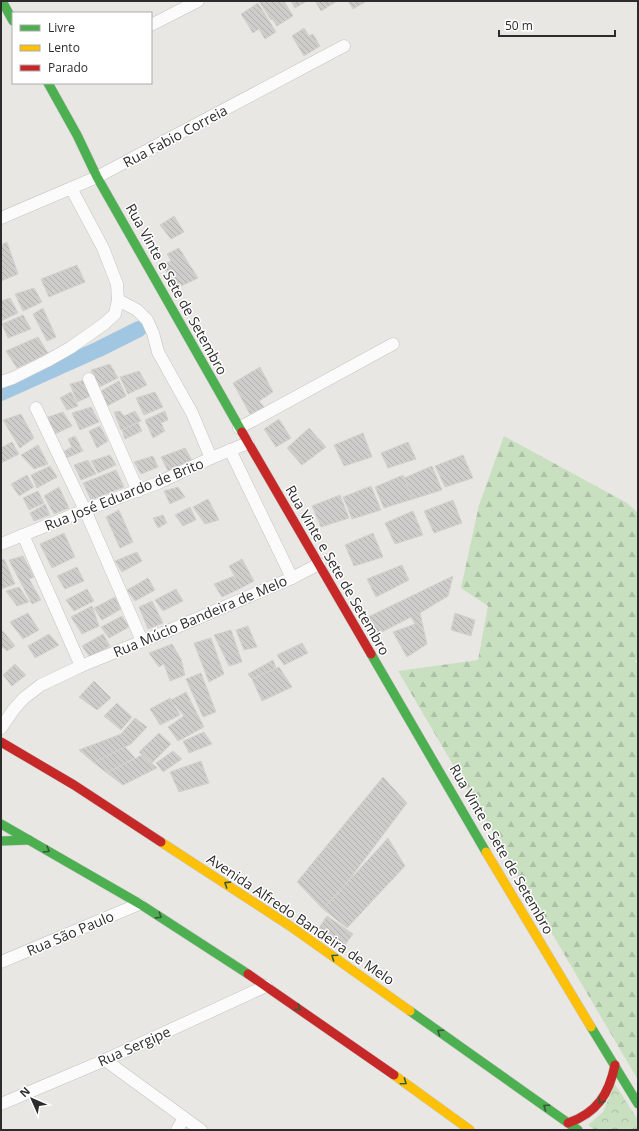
<svg xmlns="http://www.w3.org/2000/svg" width="639" height="1131" font-family="'Open Sans',sans-serif">
	<defs>
		<pattern id="forest-firs" width="22" height="20" patternUnits="userSpaceOnUse"><rect width="22" height="20" fill="#c8e0c0"/><path d="M5 1l3.5 6h-7zM16 11l3.5 6h-7z" fill="#acc0a5"/></pattern>
		<pattern id="park-crowns" width="20" height="18" patternUnits="userSpaceOnUse"><rect width="20" height="18" fill="#c8e0c0"/><path d="M2 6a3 3 0 1 1 6 0M12 15a3 3 0 1 1 6 0" fill="none" stroke="#acc0a5"/></pattern>
		<pattern id="building-back-hatch" width="6" height="6" patternUnits="userSpaceOnUse"><rect width="6" height="6" fill="#cecdca"/><path d="M-1 5l2 2M0 0l6 6M5-1l2 2" fill="none" stroke="#b1b0ae"/></pattern>
	</defs>
	<rect width="100%" height="100%" fill="#e9e7e3"/>
	<polygon fill="url(#forest-firs)" points="504,436 627,503 638,513 638,660 635,661 638,664 638,1080 398,671 478,660 488,606 461,588 479,505"/>
	<polygon fill="url(#park-crowns)" points="615,1084 638,1120 638,1130 595,1130 588,1125 603,1112"/>
	<g fill="none" stroke-linecap="round" stroke-linejoin="round">
		<polyline stroke="#a0c6e2" stroke-width="16" points="1,393 99,349 139,329"/>
	</g>
	<g fill="url(#building-back-hatch)" stroke="#d4d2cf">
		<polygon points="259,1 267,1 269,3 272,1 284,1 293,16 277,26 272,19 271,20"/>
		<polygon points="291,1 307,1 295,8"/>
		<polygon points="315,1 337,1 321,11"/>
		<polygon points="348,1 367,1 353,9"/>
		<polygon points="258,3 276,32 265,39 259,29 253,33 241,14"/>
		<polygon points="304,28 309,36 313,34 320,46 304,56 292,36"/>
		<polygon points="174,216 184,232 171,239 160,225"/>
		<polygon points="7,242 18,274 1,281 1,245"/>
		<polygon points="179,248 198,278 177,288 162,265 171,261 167,254"/>
		<polygon points="77,265 85,282 49,297 41,279"/>
		<polygon points="34,288 42,302 23,311 15,294"/>
		<polygon points="10,298 18,313 1,321 1,301"/>
		<polygon points="43,308 56,337 47,341 33,314"/>
		<polygon points="23,315 31,329 8,338 2,324"/>
		<polygon points="38,337 48,353 17,368 6,351"/>
		<polygon points="110,364 118,378 99,387 91,370"/>
		<polygon points="260,367 273,392 259,401 265,408 250,414 233,383"/>
		<polygon points="139,371 147,385 128,394 120,377"/>
		<polygon points="85,380 93,395 77,402 70,384"/>
		<polygon points="119,381 126,396 107,406 101,391"/>
		<polygon points="71,392 78,406 67,410 60,398"/>
		<polygon points="155,392 163,407 144,415 136,398"/>
		<polygon points="91,407 99,422 80,430 72,413"/>
		<polygon points="120,411 124,416 135,411 141,421 121,430 114,412"/>
		<polygon points="165,411 168,420 161,423 165,431 153,438 145,420"/>
		<polygon points="63,412 72,426 53,435 45,418"/>
		<polygon points="21,414 34,438 20,448 3,420"/>
		<polygon points="279,419 291,438 276,447 264,429"/>
		<polygon points="138,423 142,431 125,439 122,430"/>
		<polygon points="100,426 108,441 97,448 89,431"/>
		<polygon points="309,428 326,447 302,465 287,448"/>
		<polygon points="363,433 372,457 344,466 334,445"/>
		<polygon points="75,436 83,451 64,459 61,453 72,447 68,439"/>
		<polygon points="12,442 19,454 1,463 1,448"/>
		<polygon points="408,442 416,459 388,468 381,453"/>
		<polygon points="38,445 48,464 34,469 21,455"/>
		<polygon points="185,448 192,460 168,471 161,457"/>
		<polygon points="110,455 116,465 98,473 91,461"/>
		<polygon points="463,455 473,478 445,487 435,466"/>
		<polygon points="153,456 158,467 141,474 134,462"/>
		<polygon points="88,460 96,474 81,480 74,465"/>
		<polygon points="50,466 57,477 37,488 31,475"/>
		<polygon points="432,466 442,490 413,499 404,478"/>
		<polygon points="116,470 124,487 91,500 83,483"/>
		<polygon points="27,475 34,487 19,496 11,484"/>
		<polygon points="403,475 413,499 384,508 375,487"/>
		<polygon points="371,486 381,510 352,519 343,497"/>
		<polygon points="59,487 69,508 54,514 44,496"/>
		<polygon points="178,487 185,497 170,504 164,491"/>
		<polygon points="38,491 44,503 29,510 23,498"/>
		<polygon points="340,495 349,518 321,527 312,506"/>
		<polygon points="208,499 219,520 205,524 193,507"/>
		<polygon points="453,500 462,523 434,533 424,511"/>
		<polygon points="45,504 50,515 34,521 30,513"/>
		<polygon points="190,507 196,520 183,526 175,515"/>
		<polygon points="119,510 133,542 120,548 106,517"/>
		<polygon points="413,511 423,535 395,544 385,523"/>
		<polygon points="163,515 167,523 158,528 153,518"/>
		<polygon points="64,533 75,557 52,568 40,544"/>
		<polygon points="373,533 383,557 354,566 345,545"/>
		<polygon points="137,552 142,561 122,572 115,561"/>
		<polygon points="23,556 34,577 29,579 41,600 32,604 9,560"/>
		<polygon points="4,559 15,584 1,589 1,560"/>
		<polygon points="242,559 254,581 241,588 229,566"/>
		<polygon points="402,565 409,580 376,597 367,579"/>
		<polygon points="77,567 84,581 65,589 57,576"/>
		<polygon points="234,576 241,588 222,597 214,584"/>
		<polygon points="453,576 448,596 420,613 427,644 407,657 393,632 415,624 411,617 378,634 368,617"/>
		<polygon points="148,578 155,590 135,601 127,590"/>
		<polygon points="19,587 29,602 17,606 6,591"/>
		<polygon points="87,589 94,601 74,611 66,600"/>
		<polygon points="176,589 183,601 163,611 155,600"/>
		<polygon points="115,597 121,609 102,620 94,608"/>
		<polygon points="152,601 163,623 148,629 139,607"/>
		<polygon points="92,606 99,626 82,634 71,617"/>
		<polygon points="28,613 39,630 23,639 10,622"/>
		<polygon points="455,613 475,620 471,636 451,630"/>
		<polygon points="122,616 129,627 109,638 101,627"/>
		<polygon points="248,626 257,647 244,650 236,630"/>
		<polygon points="231,630 242,662 229,666 214,635"/>
		<polygon points="3,631 15,646 7,651 1,646 1,632"/>
		<polygon points="49,634 59,645 35,658 28,646"/>
		<polygon points="103,634 110,646 90,657 82,646"/>
		<polygon points="211,638 224,674 209,682 194,643"/>
		<polygon points="302,643 308,653 284,665 277,655"/>
		<polygon points="172,644 181,659 185,675 170,681 164,664 159,667 149,653"/>
		<polygon points="273,660 276,668 252,679 248,674"/>
		<polygon points="15,664 26,675 12,686 3,675"/>
		<polygon points="279,667 292,687 262,701 252,679"/>
		<polygon points="201,673 216,712 203,717 186,679"/>
		<polygon points="94,681 111,698 97,710 79,697"/>
		<polygon points="186,692 204,727 178,741 168,727 184,716 171,700"/>
		<polygon points="170,698 180,715 160,725 150,709"/>
		<polygon points="117,703 132,717 121,730 104,716"/>
		<polygon points="135,718 147,727 131,744 121,734"/>
		<polygon points="204,732 212,744 189,753 183,741"/>
		<polygon points="159,733 171,744 152,763 139,752"/>
		<polygon points="121,734 131,744 94,763 79,750"/>
		<polygon points="125,747 135,758 107,773 94,763"/>
		<polygon points="173,751 182,759 163,772 156,763"/>
		<polygon points="142,755 157,768 123,785 107,773"/>
		<polygon points="201,761 209,783 179,792 170,772"/>
		<polygon points="383,777 407,803 349,880 323,909 297,882"/>
		<polygon points="388,838 405,866 347,928 323,909"/>
		<polygon points="327,916 353,934 345,945 319,928"/>
	</g>
	<g fill="none" stroke-linecap="round" stroke-linejoin="round">
		<g stroke="#c4c3c2" stroke-width="13">
			<g id="street">
				<polyline points="151,25 198,1"/>
				<polyline points="1,218 97,177 344,46"/>
				<polyline points="118,300 137,310 147,320 153,333 158,352 192,413 211,458"/>
				<polyline points="89,379 138,491"/>
				<polyline points="1,382 13,378 47,361 70,348 104,324 115,314 118,300 117,284 103,248 71,188"/>
				<polyline points="36,408 85,510 142,641"/>
				<polyline points="239,428 393,344"/>
				<polyline points="230,450 292,578"/>
				<polyline points="23,535 81,666"/>
				<polyline points="1,544 85,510 158,483 211,458 248,443"/>
				<polyline points="1,728 14,709 24,698 41,685 81,666 170,630 292,578 319,564"/>
				<polyline points="1,962 139,904"/>
				<polyline points="105,1060 201,1130"/>
				<polyline points="1,1104 105,1060 266,986"/>
				<polyline points="177,1130 184,1118"/>
			</g>
		</g>
		<g stroke="#c4c3c2" stroke-width="10">
			<g id="fast">
				<polyline points="2,1 13,21"/>
				<polyline points="48,83 77,135 97,177 242,432"/>
				<polyline points="371,654 486,852"/>
				<polyline points="1,824 140,904 248,974"/>
				<polyline points="1,841 29,840"/>
				<polyline points="410,1011 578,1130"/>
				<polyline points="591,1027 638,1104"/>
			</g>
		</g>
		<g stroke="#c4c3c2" stroke-width="10">
			<g id="slow">
				<polyline points="161,842 290,926 410,1011"/>
				<polyline points="486,852 591,1027"/>
				<polyline points="394,1075 470,1130"/>
			</g>
		</g>
		<g stroke="#c4c3c2" stroke-width="10">
			<g id="jam">
				<polyline points="242,432 371,654"/>
				<polyline points="1,742 74,785 161,842"/>
				<polyline points="248,974 394,1075"/>
				<path d="M568,1123C597,1113 609,1094 615,1065"/>
			</g>
		</g>
		<use href="#street" stroke="#fcfbfb" stroke-width="12"/>
		<use href="#fast" stroke="#4caf50" stroke-width="9"/>
		<use href="#slow" stroke="#ffc107" stroke-width="9"/>
		<use href="#jam" stroke="#c62828" stroke-width="9"/>
	</g>
	<defs><path id="oneway-chevron" d="M-2-3.5L2.5 0L-2 3.5" fill="none" stroke-width="1.6" stroke-linecap="round" stroke-linejoin="round"/></defs>
	<g stroke="#375a39">
		<use href="#oneway-chevron" transform="translate(47 850) rotate(30)"/>
		<use href="#oneway-chevron" transform="translate(227 884) rotate(-147)"/>
		<use href="#oneway-chevron" transform="translate(159 916) rotate(32)"/>
		<use href="#oneway-chevron" transform="translate(334 957) rotate(-145)"/>
		<use href="#oneway-chevron" transform="translate(298 1008) rotate(34)"/>
		<use href="#oneway-chevron" transform="translate(440 1032) rotate(-145)"/>
		<use href="#oneway-chevron" transform="translate(404 1082) rotate(35)"/>
		<use href="#oneway-chevron" transform="translate(601 1101) rotate(124)"/>
		<use href="#oneway-chevron" transform="translate(546 1107) rotate(-145)"/>
	</g>
	<g text-anchor="middle" dominant-baseline="central" stroke-width="3" stroke-linejoin="round" paint-order="stroke">
		<g font-size="14" fill="#2c2c2c" stroke="#fff">
			<text transform="translate(175 136) rotate(-28)">Rua Fabio Correia</text>
			<text transform="translate(177 289) rotate(61)">Rua Vinte e Sete de Setembro</text>
			<text transform="translate(124 494) rotate(-22)">Rua José Eduardo de Brito</text>
			<text transform="translate(338 570) rotate(60)">Rua Vinte e Sete de Setembro</text>
			<text transform="translate(200 616) rotate(-23)">Rua Múcio Bandeira de Melo</text>
			<text transform="translate(502 849) rotate(60)">Rua Vinte e Sete de Setembro</text>
			<text transform="translate(301 919) rotate(34)">Avenida Alfredo Bandeira de Melo</text>
			<text transform="translate(70 933) rotate(-23)">Rua São Paulo</text>
			<text transform="translate(134 1046) rotate(-24)">Rua Sergipe</text>
		</g>
	</g>
	<rect width="639" height="1131" fill="none" stroke="#2c2c2c" stroke-width="4"/>
	<rect x="12" y="12" width="140" height="72" fill="#ffffff" stroke="#ababab"/>
	<rect x="20" y="25" width="20" height="6" fill="#4caf50" stroke="#ababab"/>
	<text x="48" y="32" font-size="12" fill="#2c2c2c">Livre</text>
	<rect x="20" y="45" width="20" height="6" fill="#ffc107" stroke="#ababab"/>
	<text x="48" y="52" font-size="12" fill="#2c2c2c">Lento</text>
	<rect x="20" y="65" width="20" height="6" fill="#c62828" stroke="#ababab"/>
	<text x="48" y="72" font-size="12" fill="#2c2c2c">Parado</text>
	<g transform="translate(32 1099) rotate(315)" stroke="#ffffff" stroke-width="3" paint-order="stroke">
	<path d="M0-3L7 15L0 10L-7 15Z" fill="#2c2c2c"/>
	<text y="-6" font-size="11" font-weight="bold" text-anchor="middle" fill="#2c2c2c">N</text>
	</g>
	<path d="M499 30v6h116v-6" fill="none" stroke="#2c2c2c" stroke-width="2"/>
	<text x="505" y="30" font-size="12" fill="#2c2c2c" stroke="#ffffff" stroke-width="3" paint-order="stroke">50 m</text>
</svg>
